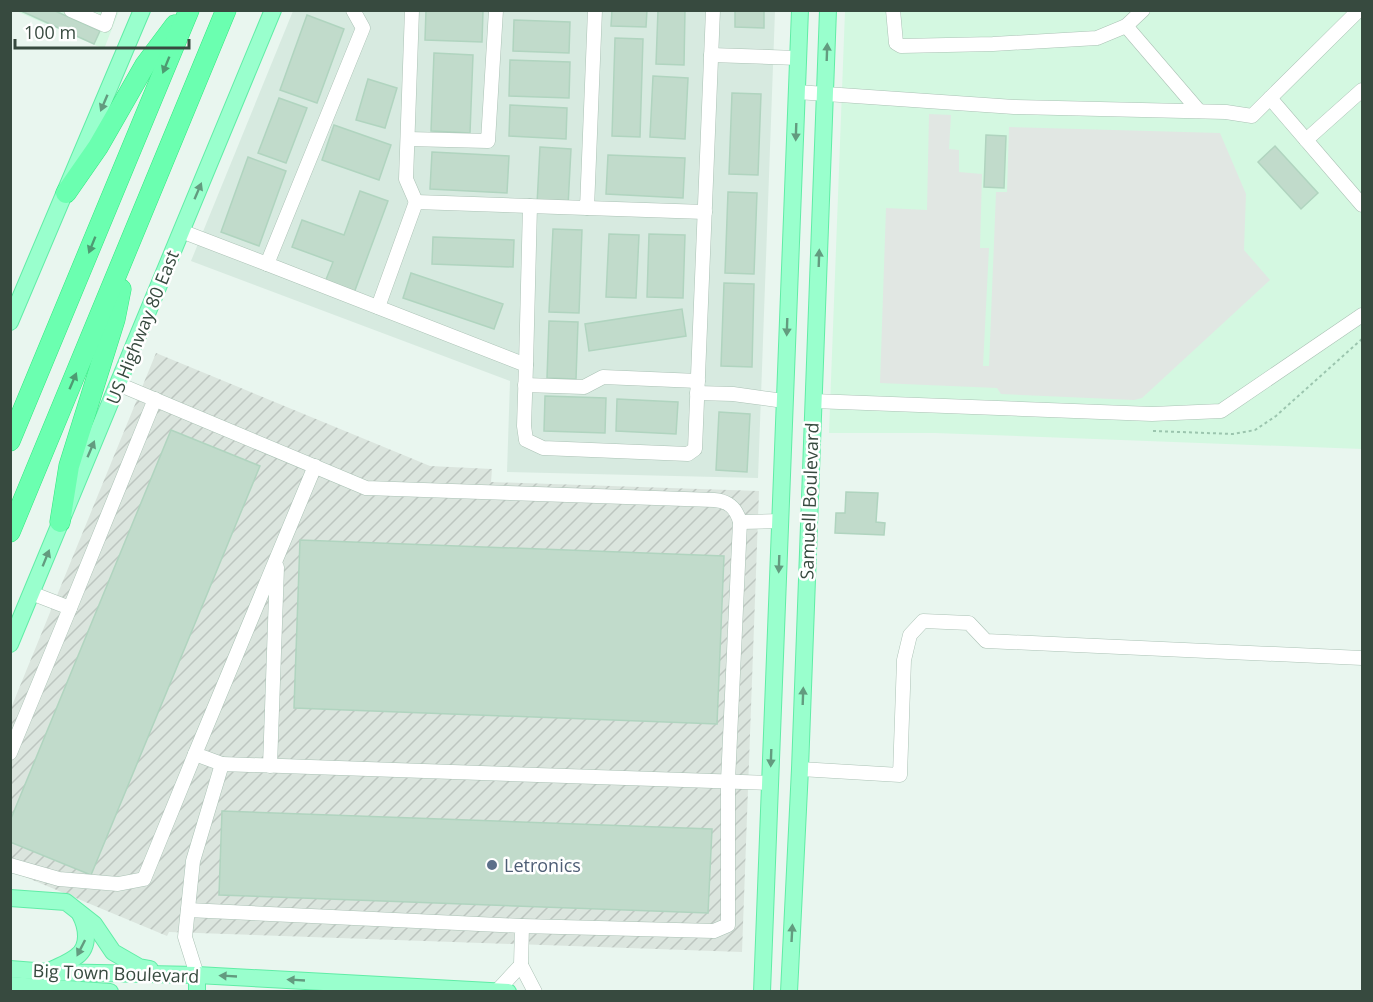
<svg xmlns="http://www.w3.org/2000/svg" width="1373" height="1002" font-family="'Open Sans',sans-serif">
	<defs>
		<pattern id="industrial-furrows" width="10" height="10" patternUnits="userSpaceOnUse" patternTransform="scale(1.5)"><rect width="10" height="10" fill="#dbe5de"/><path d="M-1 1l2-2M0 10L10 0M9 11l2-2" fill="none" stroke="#bdc6c0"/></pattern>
	</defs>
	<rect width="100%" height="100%" fill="#e9f6ef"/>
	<polygon fill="#d7eae0" points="293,11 775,11 758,478 507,472 510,381 191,261"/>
	<g fill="#d4f8e1">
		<polygon points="16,11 119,11 104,49"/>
		<polygon points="845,11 1362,11 1362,449 935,433 829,433"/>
	</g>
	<polygon fill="url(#industrial-furrows)" points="156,353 430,466 492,469 491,482 759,491 742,952 169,932 167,936 11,871 11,708"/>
	<polygon fill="#e1e7e3" points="929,114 951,115 949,149 959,150 959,172 982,174 980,248 989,248 983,366 989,366 996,192 1007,192 1009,127 1220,133 1246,194 1244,250 1270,280 1142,398 1134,400 1001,394 997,388 880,383 886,208 927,210"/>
	<g fill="#c1dbcb" stroke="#b0d4bf" stroke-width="1.5">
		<polygon points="19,10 53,10 100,31 94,44"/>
		<polygon points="426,10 483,11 482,42 425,40"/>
		<polygon points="612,10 647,10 646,27 611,26"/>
		<polygon points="658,10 685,10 684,65 656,64"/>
		<polygon points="735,10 764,10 764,28 735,27"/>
		<polygon points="307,15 344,29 317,103 280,90"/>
		<polygon points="514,20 570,22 569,53 513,51"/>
		<polygon points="615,38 643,39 640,137 612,136"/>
		<polygon points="434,53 473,55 470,133 431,131"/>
		<polygon points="510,60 570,62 569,98 509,96"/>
		<polygon points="653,76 688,78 685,139 650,137"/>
		<polygon points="368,79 397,88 385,128 356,120"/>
		<polygon points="732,93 761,94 758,175 729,174"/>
		<polygon points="279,98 307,108 286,163 258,153"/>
		<polygon points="510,105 567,108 566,139 509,136"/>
		<polygon points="334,125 391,145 379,180 322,160"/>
		<polygon points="986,135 1006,136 1004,188 984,187"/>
		<polygon points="1275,146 1318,193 1301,209 1258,162"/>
		<polygon points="540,147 571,149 568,206 537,204"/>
		<polygon points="432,152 509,156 507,193 430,189"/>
		<polygon points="608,155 685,158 683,198 606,194"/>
		<polygon points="248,157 286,171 259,246 221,232"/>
		<polygon points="360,191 388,201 354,293 325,282 333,262 292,247 302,220 344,235"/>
		<polygon points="728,192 757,193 754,274 725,273"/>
		<polygon points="553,229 582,230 579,313 549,312"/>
		<polygon points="609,234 639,235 636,298 606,297"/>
		<polygon points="649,234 685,235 683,298 647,297"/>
		<polygon points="433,237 514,240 513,267 432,264"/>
		<polygon points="411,273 503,304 494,329 403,298"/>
		<polygon points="724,283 754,284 752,367 721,366"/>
		<polygon points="682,309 686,336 589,351 585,324"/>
		<polygon points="549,321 578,322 576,379 547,378"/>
		<polygon points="545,396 606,398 605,433 544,431"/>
		<polygon points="617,399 678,402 676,434 616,431"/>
		<polygon points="719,412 750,414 747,472 716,470"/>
		<polygon points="171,430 260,466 91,875 10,842 10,821"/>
		<polygon points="846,492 878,493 876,522 885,523 884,535 835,533 836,513 845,513"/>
		<polygon points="300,540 724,556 717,724 294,708"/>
		<polygon points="222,811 712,829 708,913 219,895"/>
	</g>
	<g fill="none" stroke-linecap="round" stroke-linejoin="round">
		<g stroke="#abc2b5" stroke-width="15">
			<g id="minor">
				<polyline points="71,10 105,25 110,10"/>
				<polyline points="353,10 363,28 267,264 526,365 524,426 526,440 543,448 688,454 695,449 713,10"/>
				<polyline points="412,10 406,179 416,202"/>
				<polyline points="893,10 896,43 901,46 993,44 1097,38 1126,26"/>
				<polyline points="1143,10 1126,26 1199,111"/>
				<polyline points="711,55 798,58"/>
				<polyline points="797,92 1014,107 1226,112 1252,116 1359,10"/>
				<polyline points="1270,98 1362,205"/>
				<polyline points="408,139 488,141 496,10"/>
				<polyline points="1306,140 1362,90"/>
				<polyline points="587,208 705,212"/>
				<polyline points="181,231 267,264"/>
				<polyline points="378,307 416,202 587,208 595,10"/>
				<polyline points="526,365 530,206"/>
				<path d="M118,384L366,488L714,500C728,501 736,507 740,522L728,781V925L714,931L522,926"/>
				<polyline points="525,385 584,387 603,377 698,381"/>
				<polyline points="697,393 733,394 784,401"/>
				<polyline points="813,401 1152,414 1221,411 1362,315"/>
				<polyline points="740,522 780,521"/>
				<polyline points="70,608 155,399"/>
				<polyline points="10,753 70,608 31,593"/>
				<polyline points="222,764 195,754 315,466"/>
				<polyline points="270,766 277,567"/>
				<polyline points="800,769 900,775 904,660 910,635 923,621 969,623 986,641 1362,658"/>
				<polyline points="10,865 59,879 118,884 144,879 195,754"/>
				<polyline points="188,910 522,926 521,965"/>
				<polyline points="197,975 185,937 193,861 222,764 770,783"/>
				<polyline points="497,991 521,965 535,992"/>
			</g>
		</g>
		<g stroke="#60eda6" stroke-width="18">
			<g id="major">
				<polyline points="10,322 142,10"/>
				<polyline points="10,644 273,10"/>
				<polyline points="10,898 66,902 94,924 113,952 139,967 150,969"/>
				<polyline points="10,969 48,972 197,975 508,992"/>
				<path d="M50,971C59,966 70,962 77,956C90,946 87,927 80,914"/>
				<polyline points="10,985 110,992"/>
				<polyline points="197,992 197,975"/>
				<polyline points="762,992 800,10"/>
				<polyline points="789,992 800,769 828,10"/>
			</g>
		</g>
		<g stroke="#30e97f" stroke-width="21">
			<g id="highway">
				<polyline points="66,193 98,147 145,65 175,25"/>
				<polyline points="10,441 189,10"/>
				<polyline points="60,522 69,466 115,319 121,289"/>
				<polyline points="10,532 226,10"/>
			</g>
		</g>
		<polyline stroke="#9bc5ae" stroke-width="2" stroke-dasharray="3 3" stroke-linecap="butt" points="1153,431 1233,434 1255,430 1276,416 1362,339"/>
		<use href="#minor" stroke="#fff" stroke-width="14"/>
		<use href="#major" stroke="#99ffcd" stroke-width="16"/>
		<use href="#highway" stroke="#6bffb0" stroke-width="20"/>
	</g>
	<defs><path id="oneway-solid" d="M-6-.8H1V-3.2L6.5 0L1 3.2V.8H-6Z" transform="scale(1.5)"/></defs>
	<g fill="#639b7f">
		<use href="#oneway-solid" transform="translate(827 52) rotate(-88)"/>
		<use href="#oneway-solid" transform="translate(104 103) rotate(113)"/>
		<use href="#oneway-solid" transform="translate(796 132) rotate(92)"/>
		<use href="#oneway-solid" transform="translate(198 191) rotate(-67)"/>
		<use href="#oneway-solid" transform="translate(819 258) rotate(-88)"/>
		<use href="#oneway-solid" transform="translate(787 327) rotate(92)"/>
		<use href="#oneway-solid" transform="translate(91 449) rotate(-67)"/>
		<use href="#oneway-solid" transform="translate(46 558) rotate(-68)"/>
		<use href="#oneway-solid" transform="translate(779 564) rotate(92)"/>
		<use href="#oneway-solid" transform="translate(803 696) rotate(-88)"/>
		<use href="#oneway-solid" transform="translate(771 758) rotate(92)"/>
		<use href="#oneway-solid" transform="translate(792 933) rotate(-87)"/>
		<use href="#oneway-solid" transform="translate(81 948) rotate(117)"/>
		<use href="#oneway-solid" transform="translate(228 976) rotate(-177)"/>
		<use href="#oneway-solid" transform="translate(296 980) rotate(-177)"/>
	</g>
	<g fill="#4e9b72">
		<use href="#oneway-solid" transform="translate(166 65) rotate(112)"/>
		<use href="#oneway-solid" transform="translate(92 245) rotate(112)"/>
		<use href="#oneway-solid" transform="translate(73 381) rotate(-67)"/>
	</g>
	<circle fill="#5c6f8a" stroke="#fff" stroke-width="2" cx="492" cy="865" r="6"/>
	<g text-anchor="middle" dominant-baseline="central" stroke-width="5" stroke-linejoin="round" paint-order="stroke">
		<g font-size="18" fill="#374a3f" stroke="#fff">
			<text transform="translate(142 327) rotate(-68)">US Highway 80 East</text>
			<text transform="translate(809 501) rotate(-88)">Samuell Boulevard</text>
			<text transform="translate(116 973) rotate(2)">Big Town Boulevard</text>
		</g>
		<g font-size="18" fill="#4e5e75" stroke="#fff" text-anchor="start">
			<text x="504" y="865">Letronics</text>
		</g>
	</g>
	<rect width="1373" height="1002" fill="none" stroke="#374a3f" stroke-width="24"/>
	<path d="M15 39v9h174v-9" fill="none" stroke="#374a3f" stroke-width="3"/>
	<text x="24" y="39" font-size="18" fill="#374a3f" stroke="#ffffff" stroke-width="4.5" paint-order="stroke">100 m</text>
</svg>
